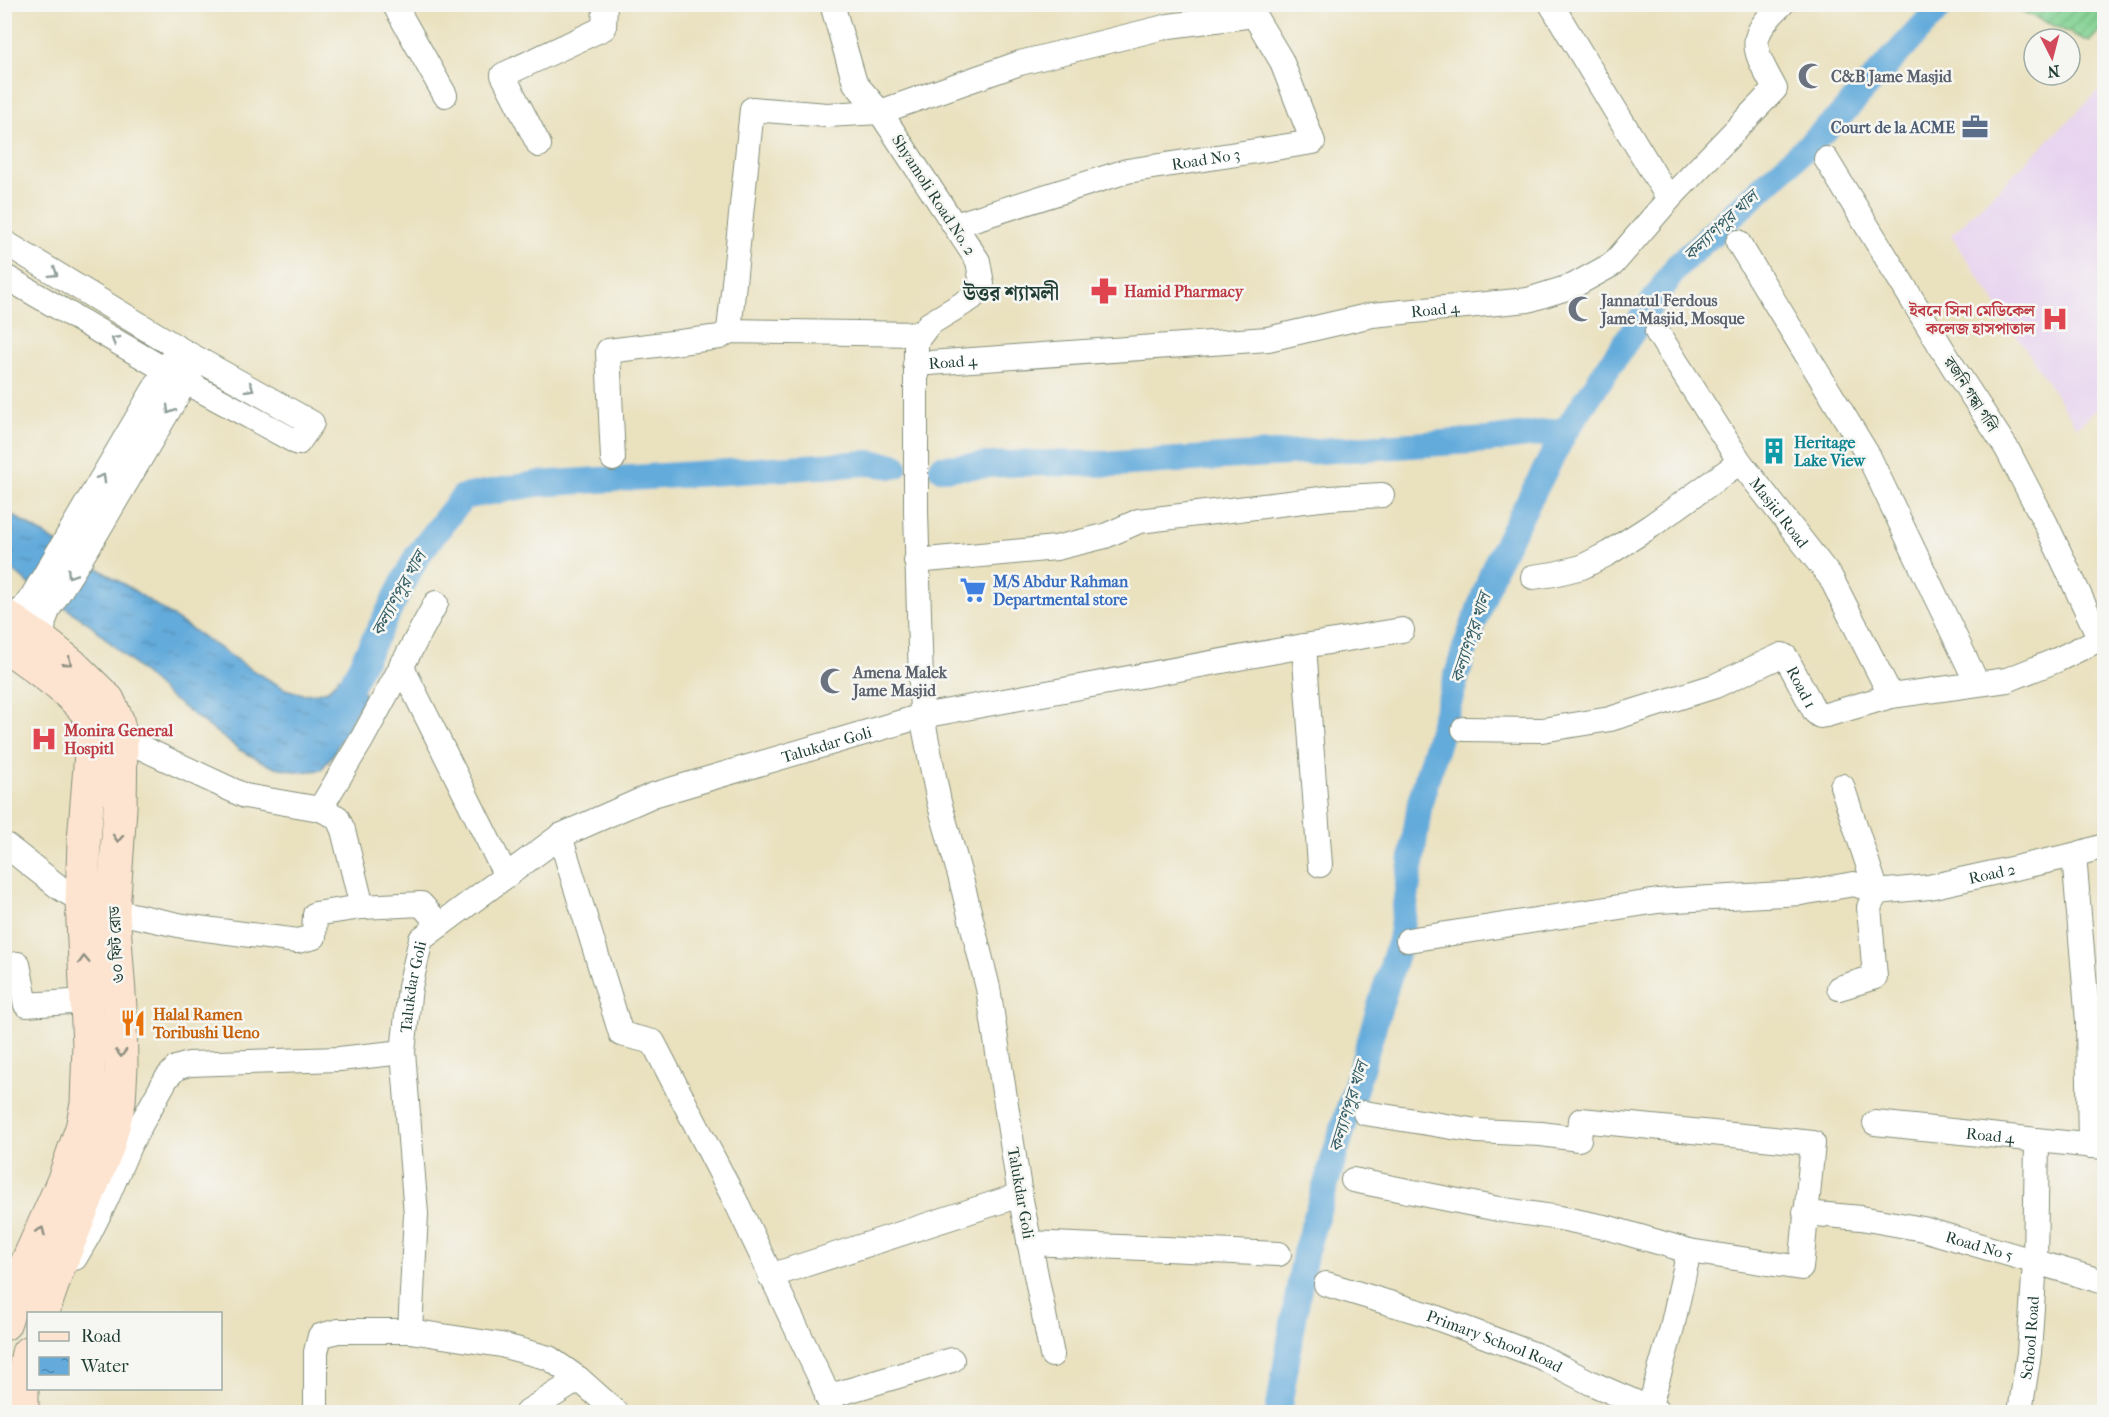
<svg xmlns="http://www.w3.org/2000/svg" width="2109" height="1417" font-family="'IM FELL French Canon','Noto Serif Bengali',serif">
	<defs>
		<pattern id="garden-furrows" width="10" height="10" patternUnits="userSpaceOnUse" patternTransform="scale(1.5)"><rect width="10" height="10" fill="#80d090"/><path d="M-1 1l2-2M0 10L10 0M9 11l2-2" fill="none" stroke="#68aa76"/></pattern>
		<pattern id="water-ripples" width="26" height="14" patternUnits="userSpaceOnUse" patternTransform="scale(1.5)"><rect width="26" height="14" fill="#64abdb"/><path d="M2 4q2-2 4 0t4 0M15 11q2-2 4 0t4 0" fill="none" stroke="#528cb2"/></pattern>
	</defs>
	<rect width="100%" height="100%" fill="#f6f6f2"/>
	<filter id="ink" filterUnits="userSpaceOnUse"><feTurbulence type="fractalNoise" baseFrequency=".0167" numOctaves="2"/><feDisplacementMap in="SourceGraphic" scale="12" xChannelSelector="R" yChannelSelector="G"/><feConvolveMatrix kernelMatrix="1 2 1 2 8 2 1 2 1" color-interpolation-filters="sRGB"/></filter>
	<filter id="wash" filterUnits="userSpaceOnUse"><feTurbulence type="fractalNoise" baseFrequency=".008" numOctaves="4" result="noise"/><feDisplacementMap in="SourceGraphic" scale="24" xChannelSelector="R" yChannelSelector="G"/><feGaussianBlur stdDeviation="1.35" result="paint"/><feColorMatrix in="noise" values="0 0 0 0 0 0 0 0 0 0 0 0 0 0 0 0 0 1.4 0 .05"/><feComposite in="paint" operator="in"/></filter>
	<g filter="url(#wash)">
		<rect width="100%" height="100%" fill="#eae1bf"/>
		<polygon fill="#e7d2ef" points="2104,86 2104,403 2077,427 1951,235"/>
		<polygon fill="url(#garden-furrows)" stroke="#508662" stroke-width="1.5" points="2028,4 2104,5 2104,27 2090,42 2021,11"/>
		<polygon fill="url(#water-ripples)" stroke="#427488" stroke-width="1.5" points="4,510 133,590 252,670 285,689 303,694 318,693 328,690 339,677 366,694 333,754 321,770 300,772 271,766 240,750 167,695 90,624 28,583 5,564"/>
		<g fill="none" stroke-linecap="round" stroke-linejoin="round">
			<g stroke="#64abdb" stroke-width="26">
				<polyline points="941,468 1024,463 1116,464 1488,440 1566,430"/>
				<polyline points="336,714 417,556 463,497 536,484 868,463 895,466"/>
				<polyline points="1278,1412 1305,1253 1400,940 1420,802 1465,648 1495,565 1566,430 1677,266 1836,120 1943,4"/>
			</g>
		</g>
	</g>
	<g filter="url(#ink)">
		<g fill="none" stroke-linecap="round" stroke-linejoin="round">
			<g stroke="#848f7a" stroke-width="26">
				<g id="street">
					<polyline points="394,4 445,95"/>
					<polyline points="1551,4 1669,199"/>
					<polyline points="539,145 503,75 604,28 605,4"/>
					<polyline points="1826,159 1954,368 2007,449 2046,524 2100,639"/>
					<path id="s1" d="M955,225L1127,171L1313,142L1281,60L1254,15L1252,4"/>
					<polyline points="4,242 178,348 312,423 298,443 186,382 4,276"/>
					<polyline points="1738,242 1869,457 1977,683"/>
					<polyline points="729,331 752,109 827,115 880,112 1020,63 1169,26 1254,15"/>
					<path id="s2" d="M1657,332L1740,462L1831,578L1891,696"/>
					<path id="s3" d="M915,364L1268,339L1372,315L1528,300L1573,286L1613,264L1669,199L1775,89C1753,48 1745,39 1782,4"/>
					<polyline points="613,459 608,351 720,337 729,331 921,334"/>
					<polyline points="916,561 1056,548 1105,536 1139,521 1329,498 1382,495"/>
					<polyline points="1533,577 1554,574 1582,567 1609,553 1651,526 1740,462"/>
					<polyline points="10,619 25,607 33,595 173,357"/>
					<polyline points="42,641 44,621 49,608 93,539 193,369"/>
					<polyline points="1304,646 1402,630"/>
					<polyline points="401,665 506,876"/>
					<path id="s4" d="M1464,729L1542,730L1610,719L1715,686L1782,655L1786,657L1815,712L1820,716L1826,715L1891,696L2007,680L2057,660L2104,637"/>
					<polyline points="121,738 245,796 320,809 337,817 343,830 362,907"/>
					<polyline points="320,809 362,739 436,603"/>
					<polyline points="560,836 621,1034 653,1042 738,1206 822,1382 833,1412"/>
					<polyline points="4,844 60,888 82,901"/>
					<polyline points="2074,855 2088,1022 2090,1146"/>
					<polyline points="113,911 183,926 297,941 314,937 315,914 362,907 421,904 440,925"/>
					<path id="s5" d="M1408,940L1658,901L1801,893L1854,884L1877,892L1929,887L2074,855L2104,846"/>
					<polyline points="4,966 18,964 26,1005 86,1001"/>
					<polyline points="1839,988 1875,977 1869,907 1877,892 1842,786"/>
					<path id="s6" d="M1875,1123L2104,1147"/>
					<polyline points="1353,1180 1498,1209 1560,1218 1609,1228 1689,1251 1801,1268 1813,1143 1581,1120 1579,1139 1541,1134 1477,1131 1365,1113"/>
					<path id="s7" d="M1805,1213L1861,1218L1923,1229L2104,1282"/>
					<polyline points="1029,1243 1279,1254"/>
					<path id="s8" d="M75,1258L88,1236L106,1200L129,1146L166,1079L176,1068L189,1064L339,1059L403,1052L410,987L421,939L560,836L653,795L922,716L916,512V341L929,324L972,298L982,284L978,261L880,112L855,83L832,4"/>
					<polyline points="770,1276 1020,1195"/>
					<path id="s9" d="M1326,1284L1429,1315L1541,1357L1591,1383L1658,1412"/>
					<polyline points="410,1331 501,1345 549,1358 579,1379 616,1412"/>
					<polyline points="1052,1355 1020,1195 988,988 961,879 939,802 922,716 1304,646 1320,865"/>
					<polyline points="827,1397 952,1360"/>
					<polyline points="1649,1409 1671,1332 1689,1251"/>
					<polyline points="316,1412 316,1352 320,1336 338,1331 410,1331 416,1214 403,1052"/>
					<polyline points="527,1412 579,1379"/>
					<path id="s10" d="M2020,1412L2029,1353L2035,1262L2037,1141"/>
				</g>
			</g>
			<g stroke="#848f7a" stroke-width="35">
				<g id="secondary">
					<polyline points="4,615 42,641 72,665 108,700 117,720 121,738 120,808 113,911 120,1008 121,1066 119,1102 108,1145 57,1271 42,1314"/>
					<path d="M4,644C26,660 75,693 88,714C93,722 92,732 92,741L84,841L82,901L89,1045L87,1104L82,1128L63,1182L27,1263L4,1324"/>
					<polyline points="22,1412 22,1383 28,1353"/>
				</g>
			</g>
			<use href="#street" stroke="#fff" stroke-width="24"/>
			<use href="#secondary" stroke="#fde4d0" stroke-width="33"/>
		</g>
		<defs><path id="oneway-chevron" d="M-2-3.5L2.5 0L-2 3.5" fill="none" stroke-width="1.6" stroke-linecap="round" stroke-linejoin="round" transform="scale(1.5)"/></defs>
		<g stroke="#8f9e9a">
			<use href="#oneway-chevron" transform="translate(54 273) rotate(32)"/>
			<use href="#oneway-chevron" transform="translate(115 340) rotate(-150)"/>
			<use href="#oneway-chevron" transform="translate(250 388) rotate(30)"/>
			<use href="#oneway-chevron" transform="translate(170 410) rotate(121)"/>
			<use href="#oneway-chevron" transform="translate(102 478) rotate(-60)"/>
			<use href="#oneway-chevron" transform="translate(71 574) rotate(123)"/>
		</g>
		<g stroke="#8e9082">
			<use href="#oneway-chevron" transform="translate(68 662) rotate(40)"/>
			<use href="#oneway-chevron" transform="translate(118 838) rotate(94)"/>
			<use href="#oneway-chevron" transform="translate(84 960) rotate(-92)"/>
			<use href="#oneway-chevron" transform="translate(121 1053) rotate(89)"/>
			<use href="#oneway-chevron" transform="translate(41 1231) rotate(-66)"/>
		</g>
	</g>
	<defs>
		<g id="mosque-bare" transform="scale(2.07)"><path d="M3.5-4.9A6 6 0 1 0 3.5 4.9A5 5 0 1 1 3.5-4.9Z" fill="#6b7280" stroke="#f6f6f2" stroke-width="2.5" paint-order="stroke"/></g>
		<g id="office-bare" transform="scale(2.07)"><path d="M-6-3h4V-5.5h4V-3h4V5H-6ZM-1-4.5V-3h2v-1.5ZM-6 0V1H6V0Z" fill="#5c6f8a" stroke="#f6f6f2" stroke-width="2.5" paint-order="stroke"/></g>
		<g id="pharmacy-bare" transform="scale(2.07)"><path d="M-2-6h4v4h4v4h-4v4h-4v-4h-4v-4h4Z" fill="#e0444e" stroke="#f6f6f2" stroke-width="2.5" paint-order="stroke"/></g>
		<g id="hospital-bare" transform="scale(2.07)"><path d="M-5-5h3v3.5h4V-5h3V5h-3V1.5h-4V5h-3Z" fill="#e0444e" stroke="#f6f6f2" stroke-width="2.5" paint-order="stroke"/></g>
		<g id="building-bare" transform="scale(2.07)"><path d="M-4-6H4V6H1V3H-1V6H-4ZM-2.5-4.3h1.7v1.8h-1.7ZM.8-4.3h1.7v1.8H.8ZM-2.5-1h1.7V.8h-1.7ZM.8-1h1.7V.8H.8Z" fill="#0f9aa8" stroke="#f6f6f2" stroke-width="2.5" paint-order="stroke"/></g>
		<g id="supermarket-bare" transform="scale(2.07)"><path d="M-6-5.5h2.5l.6 2H6L4.5 2H-2.5L-4.4-4H-6ZM-1.5 3.2a1.3 1.3 0 1 0 .1 0ZM3 3.2a1.3 1.3 0 1 0 .1 0Z" fill="#3f7fe0" stroke="#f6f6f2" stroke-width="2.5" paint-order="stroke"/></g>
		<g id="restaurant-bare" transform="scale(2.07)"><path d="M-5-6h1v4h1v-4h1v4h1v-4h1v5L-1.5 .5V6h-2V.5L-5-1ZM5-6V6H3V1.5H1.5Q1.5-4 5-6Z" fill="#e8710a" stroke="#f6f6f2" stroke-width="2.5" paint-order="stroke"/></g>
	</defs>
	<g fill-rule="evenodd">
		<use href="#mosque-bare" x="1811" y="76"/>
		<use href="#office-bare" x="1975" y="127"/>
		<use href="#pharmacy-bare" x="1104" y="291"/>
		<use href="#mosque-bare" x="1581" y="309"/>
		<use href="#hospital-bare" x="2055" y="319"/>
		<use href="#building-bare" x="1774" y="451"/>
		<use href="#supermarket-bare" x="973" y="590"/>
		<use href="#mosque-bare" x="833" y="681"/>
		<use href="#hospital-bare" x="44" y="739"/>
		<use href="#restaurant-bare" x="133" y="1023"/>
	</g>
	<g text-anchor="middle" dominant-baseline="central" stroke-width="5" stroke-linejoin="round" paint-order="stroke">
		<g font-size="16" font-weight="bold" fill="#5b616d" stroke="#f6f6f2" text-anchor="start">
			<text x="1831" y="76">C&amp;B Jame Masjid</text>
			<text x="1601" y="300">Jannatul Ferdous<tspan x="1601" dy="18">Jame Masjid, Mosque</tspan></text>
			<text x="853" y="672">Amena Malek<tspan x="853" dy="18">Jame Masjid</tspan></text>
		</g>
		<g font-size="16" font-weight="bold" fill="#4e5e75" stroke="#f6f6f2" text-anchor="end">
			<text x="1955" y="127">Court de la ACME</text>
		</g>
		<g font-size="16" fill="#1f3d34" stroke="#f6f6f2">
			<text stroke="none"><textPath href="#s1" startOffset="260">Road No 3</textPath></text>
			<text transform="translate(934 195) rotate(57)">Shyamoli Road No. 2</text>
			<text stroke="none"><textPath href="#s3" startOffset="524">Road 4</textPath></text>
			<text stroke="none"><textPath href="#s3" startOffset="38">Road 4</textPath></text>
			<text transform="translate(1971 394) rotate(57)">রজনি গন্ধা গলি</text>
			<text stroke="none"><textPath href="#s2" startOffset="218">Masjid Road</textPath></text>
			<text stroke="none"><textPath href="#s4" startOffset="369">Road 1</textPath></text>
			<text stroke="none"><textPath href="#s8" startOffset="1014">Talukdar Goli</textPath></text>
			<text stroke="none"><textPath href="#s5" startOffset="591">Road 2</textPath></text>
			<text transform="translate(116 945) rotate(-93)">৬০ ফিট রোড</text>
			<text stroke="none"><textPath href="#s8" startOffset="510">Talukdar Goli</textPath></text>
			<text stroke="none"><textPath href="#s6" startOffset="116">Road 4</textPath></text>
			<text transform="translate(1021 1193) rotate(80)">Talukdar Goli</text>
			<text stroke="none"><textPath href="#s7" startOffset="178">Road No 5</textPath></text>
			<text stroke="none"><textPath href="#s10" startOffset="75">School Road</textPath></text>
			<text stroke="none"><textPath href="#s9" startOffset="178">Primary School Road</textPath></text>
		</g>
		<g font-size="16" font-weight="bold" fill="#be3a42" stroke="#f6f6f2" text-anchor="start">
			<text x="1124" y="291">Hamid Pharmacy</text>
			<text x="2035" y="310" text-anchor="end">ইবনে সিনা মেডিকেল<tspan x="2035" dy="18">কলেজ হাসপাতাল</tspan></text>
			<text x="64" y="730">Monira General<tspan x="64" dy="18">Hospitl</tspan></text>
		</g>
		<g font-size="16" font-weight="bold" fill="#0d838f" stroke="#f6f6f2" text-anchor="start">
			<text x="1794" y="442">Heritage<tspan x="1794" dy="18">Lake View</tspan></text>
		</g>
		<g font-size="16" font-weight="bold" fill="#366cbe" stroke="#f6f6f2" text-anchor="start">
			<text x="993" y="581">M/S Abdur Rahman<tspan x="993" dy="18">Departmental store</tspan></text>
		</g>
		<g font-size="16" font-weight="bold" fill="#c56008" stroke="#f6f6f2" text-anchor="start">
			<text x="153" y="1014">Halal Ramen<tspan x="153" dy="18">Toribushi Ueno</tspan></text>
		</g>
		<g font-size="18" font-style="italic" fill="#345e66" stroke="#f6f6f2">
			<text transform="translate(1721 226) rotate(-43)">কল্যাণপুর খাল</text>
			<text transform="translate(399 594) rotate(-61)">কল্যাণপুর খাল</text>
			<text transform="translate(1471 638) rotate(-72)">কল্যাণপুর খাল</text>
			<text transform="translate(1349 1107) rotate(-73)">কল্যাণপুর খাল</text>
		</g>
		<g font-size="20" font-weight="bold" fill="#1f3d34" stroke="#f6f6f2">
			<text x="1011" y="293">উত্তর শ্যামলী</text>
		</g>
	</g>
	<rect width="2109" height="1417" fill="none" stroke="#f6f6f2" stroke-width="24"/>
	<rect x="27" y="1312" width="195" height="78" fill="#f6f6f2" stroke="#a0aca6" stroke-width="1.5"/>
	<rect x="39" y="1332" width="30" height="9" fill="#fde4d0" stroke="#a0aca6" stroke-width="1.5"/>
	<text x="81" y="1342" font-size="18" fill="#1f3d34">Road</text>
	<rect x="39" y="1357" width="30" height="18" fill="url(#water-ripples)" stroke="#a0aca6" stroke-width="1.5"/>
	<text x="81" y="1372" font-size="18" fill="#1f3d34">Water</text>
	<g transform="translate(2052 57) rotate(174)"><circle r="28" fill="#f6f6f2" stroke="#a0aca6" stroke-width="1.5"/>
	<path d="M0-4.5L10 22L0 15L-10 22Z" fill="#d1495b"/>
	<text y="-9" font-size="16" font-weight="bold" text-anchor="middle" fill="#1f3d34">N</text>
	</g>
</svg>
